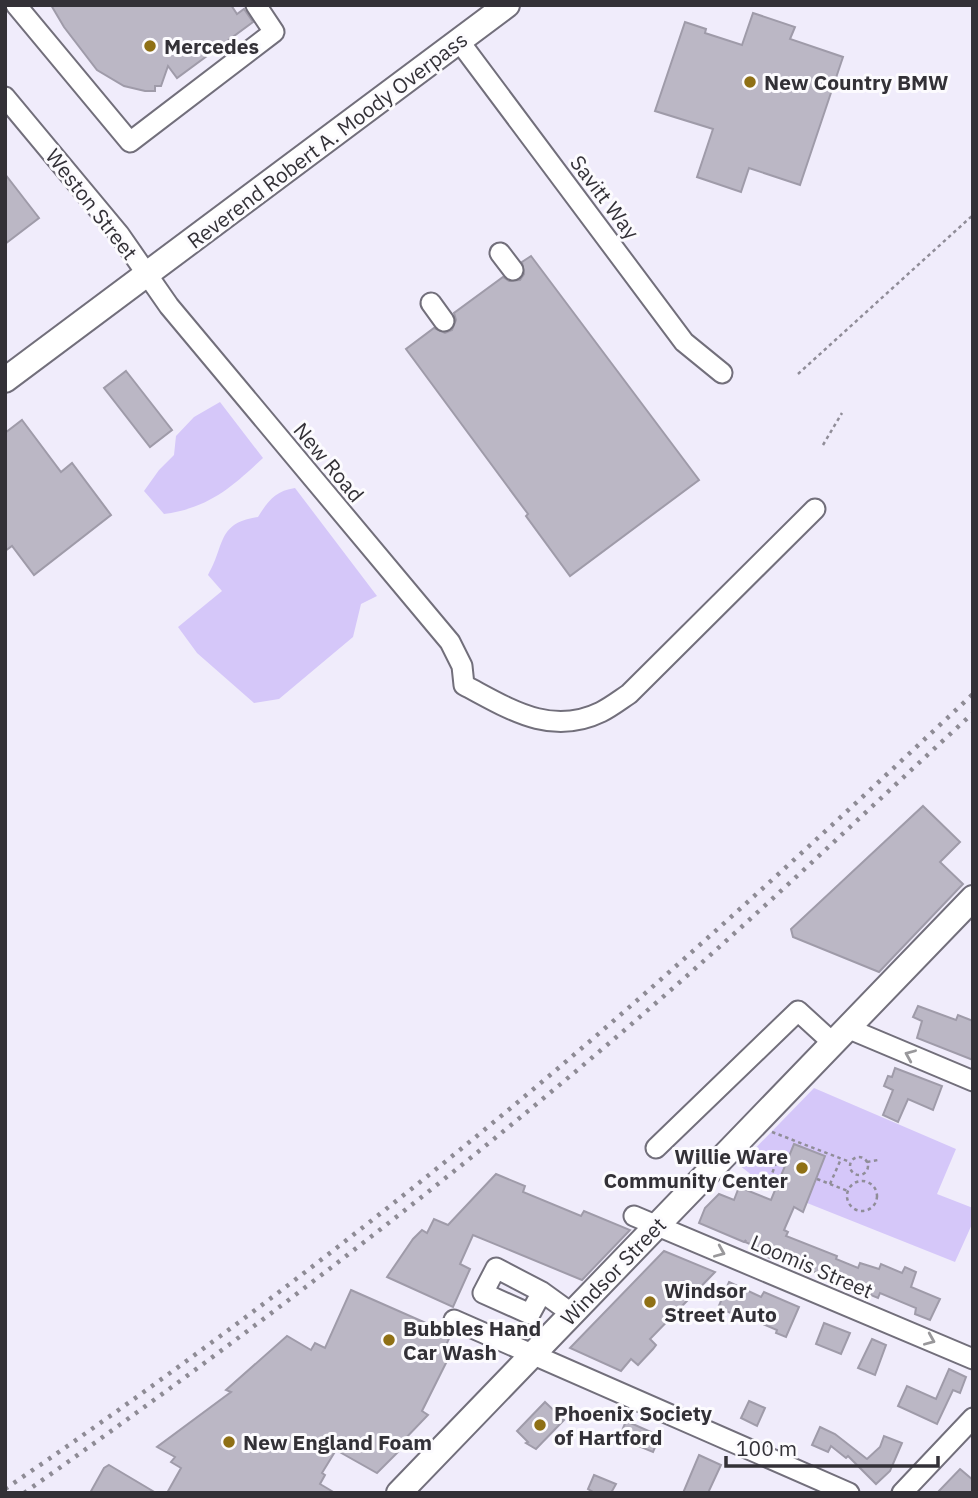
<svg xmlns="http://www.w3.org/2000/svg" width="978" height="1498" font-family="'IBM Plex Sans',sans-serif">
	<rect width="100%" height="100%" fill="#f0ecfb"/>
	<g fill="#d5c7f9">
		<path d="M220,402L263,458C232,487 209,508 164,514L144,491L159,470L174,455L176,436L194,417Z"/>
		<path d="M295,488L377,596L361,604L353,637L279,699L254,703L197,653L178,627L222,591L208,575C225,547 216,523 258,517C268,501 275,491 295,488Z"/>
		<polygon points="814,1088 956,1149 937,1194 973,1208 973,1222 955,1262 767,1187 739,1165"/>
	</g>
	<g fill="#bbb7c5" stroke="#9f9ba9" stroke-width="2">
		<polygon points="51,5 231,5 237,14 244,9 253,22 177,78 168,66 161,86 155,86 155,91 145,91 124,86 97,70 64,27"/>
		<polygon points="753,13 795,27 790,39 843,57 800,185 749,168 741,192 697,177 713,129 655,111 685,22 706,29 705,33 742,45"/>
		<polygon points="5,174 39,218 5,244"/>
		<polygon points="531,256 699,480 570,576 526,516 528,514 406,349 434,328 445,333 452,330 456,320 454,313 503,277 509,281 520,280 524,274 522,262"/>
		<polygon points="126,371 172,430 150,447 104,388"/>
		<polygon points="22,420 61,472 72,463 111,515 34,575 12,546 5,551 5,433"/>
		<polygon points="923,806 960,842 940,862 963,884 879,972 793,937 791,929"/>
		<polygon points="918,1006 956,1020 958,1015 973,1021 973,1060 917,1038 922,1021 913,1017"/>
		<polygon points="895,1068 942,1086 933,1110 908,1099 898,1122 883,1115 893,1090 884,1086 888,1076 892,1077"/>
		<polygon points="794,1144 825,1156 803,1212 794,1207 784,1230 788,1232 786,1236 837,1256 836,1259 858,1268 860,1263 879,1269 881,1264 902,1273 905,1267 916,1272 911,1287 940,1299 930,1320 915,1314 916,1308 880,1293 878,1298 776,1256 775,1260 760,1254 762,1249 745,1242 746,1240 744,1242 699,1223 705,1208 719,1194 734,1200 739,1187 771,1200"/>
		<polygon points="496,1174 525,1186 523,1192 581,1216 584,1211 630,1230 582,1280 473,1235 460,1264 470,1269 453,1307 387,1277 413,1239 422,1230 427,1233 434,1219 448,1225"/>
		<polygon points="664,1251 715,1272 650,1339 656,1345 653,1349 638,1365 631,1359 621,1371 570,1348"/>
		<polygon points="729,1282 761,1297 764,1292 799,1307 786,1337 776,1333 777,1330 737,1313 736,1315 718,1308"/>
		<polygon points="351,1290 451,1334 443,1352 450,1355 422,1411 428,1415 401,1443 404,1446 377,1473 336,1450 322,1473 325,1475 320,1484 335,1493 167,1493 181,1468 171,1462 175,1457 157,1447 231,1392 226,1390 287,1336 311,1350 315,1343 325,1348"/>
		<polygon points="824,1323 850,1333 841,1354 816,1344"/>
		<polygon points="872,1339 886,1345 875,1375 858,1368"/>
		<polygon points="949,1369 966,1377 960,1393 953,1390 937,1424 898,1406 907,1386 936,1399"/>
		<polygon points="749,1401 765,1408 757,1426 741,1418"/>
		<polygon points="545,1402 564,1420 536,1449 526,1443 528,1442 517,1431"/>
		<polygon points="626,1421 660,1436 653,1452 619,1438"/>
		<polygon points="820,1427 835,1434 867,1459 880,1447 884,1436 902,1443 890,1471 876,1484 848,1456 846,1458 831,1446 828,1452 812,1445"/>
		<polygon points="699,1455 721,1465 708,1493 683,1493"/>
		<polygon points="109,1465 156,1493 90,1493 104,1468"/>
		<polygon points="960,1469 973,1480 973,1493 937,1493"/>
		<polygon points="594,1475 616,1484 611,1493 595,1493 588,1489"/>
	</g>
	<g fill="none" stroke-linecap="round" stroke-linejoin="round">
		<g stroke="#726f7b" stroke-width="23">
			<g id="minor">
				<polyline points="16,5 130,142 274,32 256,5"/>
				<polyline points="459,41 684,342 722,373"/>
				<path d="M5,97L119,234L169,306L450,642L462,666L464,685C508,708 550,737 601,712C611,707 620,700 629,694L815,509"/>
				<polyline points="500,253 513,270"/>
				<polyline points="431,303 444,321"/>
				<polyline points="847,1028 973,1081"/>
				<polyline points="656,1148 798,1011 833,1043"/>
				<polyline points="634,1216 973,1359"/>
				<polyline points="542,1292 530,1314 483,1293 496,1268 542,1292 571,1313"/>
				<polyline points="454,1320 849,1493"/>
				<polyline points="902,1493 973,1418"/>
			</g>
		</g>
		<g stroke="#726f7b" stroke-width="28">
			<g id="major">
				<polyline points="5,380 507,5"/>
				<polyline points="399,1493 973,898"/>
			</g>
		</g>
		<g stroke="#908d98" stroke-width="2.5" stroke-dasharray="3.5 3.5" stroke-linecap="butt">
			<polyline points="798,374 973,215"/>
			<polyline points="823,445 842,413"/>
			<polyline points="772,1132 850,1162"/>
			<circle cx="859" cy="1166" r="9"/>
			<polyline points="867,1162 878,1160"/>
			<polyline points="770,1179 776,1163 785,1167"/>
			<polyline points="817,1179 848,1191"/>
			<circle cx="862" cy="1196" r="15"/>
			<polyline points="830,1184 841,1159"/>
		</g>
		<use href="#minor" stroke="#fff" stroke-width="19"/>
		<use href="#major" stroke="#fff" stroke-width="24"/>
		<g stroke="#8e8b95" stroke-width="4.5" stroke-dasharray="3.5 7" stroke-linecap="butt">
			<path d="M5,1489C227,1338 441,1172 642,996C755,897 864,796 973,694"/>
			<path d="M24,1493C240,1341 450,1181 649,1009C760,913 865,812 973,713"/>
		</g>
	</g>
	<defs><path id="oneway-chevron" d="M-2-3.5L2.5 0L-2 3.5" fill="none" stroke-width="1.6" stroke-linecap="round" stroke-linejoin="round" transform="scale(1.75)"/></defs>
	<g stroke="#99989b">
		<use href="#oneway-chevron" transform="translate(910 1055) rotate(-157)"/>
		<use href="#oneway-chevron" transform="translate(720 1252) rotate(23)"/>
		<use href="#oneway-chevron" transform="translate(930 1340) rotate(23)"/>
	</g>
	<g fill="#8f7015" stroke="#fcfbfe" stroke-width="2.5">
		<circle cx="150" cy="46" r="7"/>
		<circle cx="750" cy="82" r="7"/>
		<circle cx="802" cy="1168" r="7"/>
		<circle cx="650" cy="1302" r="7"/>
		<circle cx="389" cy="1340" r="7"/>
		<circle cx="540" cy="1425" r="7"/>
		<circle cx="229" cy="1442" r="7"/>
	</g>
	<g text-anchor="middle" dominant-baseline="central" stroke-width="6" stroke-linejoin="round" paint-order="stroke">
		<g font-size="21" font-weight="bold" fill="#333137" stroke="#fcfbfe" text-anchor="start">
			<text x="164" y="46">Mercedes</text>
			<text x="764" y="82">New Country BMW</text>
			<text x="788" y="1156" text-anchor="end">Willie Ware<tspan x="788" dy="24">Community Center</tspan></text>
			<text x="664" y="1290">Windsor<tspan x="664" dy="24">Street Auto</tspan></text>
			<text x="403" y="1328">Bubbles Hand<tspan x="403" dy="24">Car Wash</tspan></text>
			<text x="554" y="1413">Phoenix Society<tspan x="554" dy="24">of Hartford</tspan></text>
			<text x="243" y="1442">New England Foam</text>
		</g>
		<g font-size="21" fill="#333137" stroke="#fcfbfe">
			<text transform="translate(327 140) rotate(-37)">Reverend Robert A. Moody Overpass</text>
			<text transform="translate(605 197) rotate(53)">Savitt Way</text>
			<text transform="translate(92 204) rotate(52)">Weston Street</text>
			<text transform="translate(329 462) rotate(50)">New Road</text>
			<text transform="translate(812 1266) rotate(23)">Loomis Street</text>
			<text transform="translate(613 1271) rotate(-46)">Windsor Street</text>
		</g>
	</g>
	<rect width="978" height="1498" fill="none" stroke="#333137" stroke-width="14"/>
	<path d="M726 1456v10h212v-10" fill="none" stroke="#333137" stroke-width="3.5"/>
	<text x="736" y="1456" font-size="21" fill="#333137" stroke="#fcfbfe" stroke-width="5" paint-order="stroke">100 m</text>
</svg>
